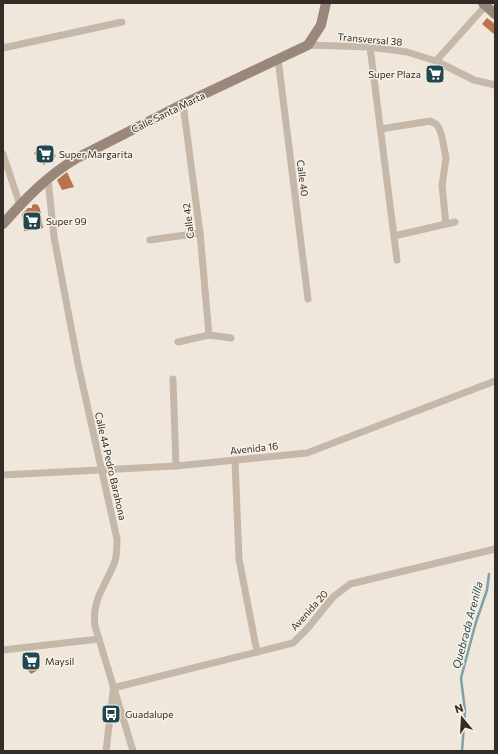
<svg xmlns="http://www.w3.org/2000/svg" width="498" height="754" font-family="Commissioner,sans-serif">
	<rect width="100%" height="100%" fill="#efe7db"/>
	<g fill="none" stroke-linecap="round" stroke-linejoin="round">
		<polyline stroke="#7ca3a9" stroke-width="2.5" points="462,751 465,711 461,678 476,622 487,590 489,574"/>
	</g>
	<g fill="#ba734e">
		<polygon points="487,18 495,24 495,35 482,24"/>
		<polygon points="45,144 56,156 44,165 34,153"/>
		<polygon points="67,172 74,187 62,190 57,180"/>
		<polygon points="35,204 38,205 40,209 43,228 24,231 22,214 28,208 32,208 32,205"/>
		<polygon points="37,653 38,670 31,674 25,667 24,656"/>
	</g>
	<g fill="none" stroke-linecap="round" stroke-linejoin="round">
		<g stroke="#c6b8a8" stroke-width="7">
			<polyline points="308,45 370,47 407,52 436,61 474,80 495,85"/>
			<polyline points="370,47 397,260"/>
			<polyline points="3,48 122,22"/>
			<polyline points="278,59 308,299"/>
			<polyline points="436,61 488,3"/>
			<polyline points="183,104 200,233 209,335"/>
			<polyline points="381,129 430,121 436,124 439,128 442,137 446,158 442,186 446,224 394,236"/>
			<polyline points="3,154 20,205"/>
			<path d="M48,179L54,237L78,364L117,539C117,546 117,554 115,561C107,584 91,599 95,626L133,751"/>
			<polyline points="446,224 455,222"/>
			<polyline points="150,240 200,233"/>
			<polyline points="178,342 209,335 231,338"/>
			<polyline points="173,379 176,466"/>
			<polyline points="235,461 239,559 257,652"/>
			<polyline points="3,475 176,466 307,453 495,381"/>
			<polyline points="3,650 99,639"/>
			<polyline points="113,688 293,643 307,629 333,597 350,584 495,549"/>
			<polyline points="106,751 113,692"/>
		</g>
		<g stroke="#99887a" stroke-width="10">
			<polyline points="483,3 495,14"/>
			<path d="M3,224C25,199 48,175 77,158L183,104L308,45L321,25L326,3"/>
		</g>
	</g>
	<defs>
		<g id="supermarket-square" transform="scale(1)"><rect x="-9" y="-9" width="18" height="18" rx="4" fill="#214850" stroke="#f7f1e6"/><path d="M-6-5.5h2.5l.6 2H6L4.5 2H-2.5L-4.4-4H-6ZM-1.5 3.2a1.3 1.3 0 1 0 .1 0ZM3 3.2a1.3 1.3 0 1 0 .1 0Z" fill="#fff"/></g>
		<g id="bus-square" transform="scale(1)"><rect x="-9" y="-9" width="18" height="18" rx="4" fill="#214850" stroke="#f7f1e6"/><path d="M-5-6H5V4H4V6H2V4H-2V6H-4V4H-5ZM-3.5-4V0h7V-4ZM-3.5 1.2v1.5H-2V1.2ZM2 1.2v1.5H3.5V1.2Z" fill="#fff"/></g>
	</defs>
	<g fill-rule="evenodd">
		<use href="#supermarket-square" x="435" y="74"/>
		<use href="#supermarket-square" x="45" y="154"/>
		<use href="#supermarket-square" x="32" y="221"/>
		<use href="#supermarket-square" x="31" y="661"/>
		<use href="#bus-square" x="111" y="714"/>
	</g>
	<g text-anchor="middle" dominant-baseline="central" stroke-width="3" stroke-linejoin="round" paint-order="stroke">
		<g font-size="10" fill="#332c27" stroke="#f7f1e6">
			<text transform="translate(370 39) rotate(5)">Transversal 38</text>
			<text transform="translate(168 112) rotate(-26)">Calle Santa Marta</text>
			<text transform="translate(303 178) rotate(83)">Calle 40</text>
			<text transform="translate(188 221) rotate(-97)">Calle 42</text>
			<text transform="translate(254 448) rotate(-6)">Avenida 16</text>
			<text transform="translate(111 466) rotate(77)">Calle 44 Pedro Barahona</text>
			<text transform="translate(309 610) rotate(-48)">Avenida 20</text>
		</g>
		<g font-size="10" fill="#332c27" stroke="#f7f1e6" text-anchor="start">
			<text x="421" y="74" text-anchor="end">Super Plaza</text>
			<text x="59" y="154">Super Margarita</text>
			<text x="46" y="221">Super 99</text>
			<text x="45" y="661">Maysil</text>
			<text x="125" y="714">Guadalupe</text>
		</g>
		<g font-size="11" font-style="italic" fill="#214850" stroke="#f7f1e6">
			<text transform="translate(467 625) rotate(-75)">Quebrada Arenilla</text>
		</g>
	</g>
	<rect width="498" height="754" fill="none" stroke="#332c27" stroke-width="8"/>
	<g transform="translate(462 718) rotate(342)" stroke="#f7f1e6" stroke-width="3" paint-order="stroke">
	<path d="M0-3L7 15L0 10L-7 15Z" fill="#332c27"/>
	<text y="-6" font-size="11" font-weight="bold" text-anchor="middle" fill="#332c27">N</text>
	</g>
</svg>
